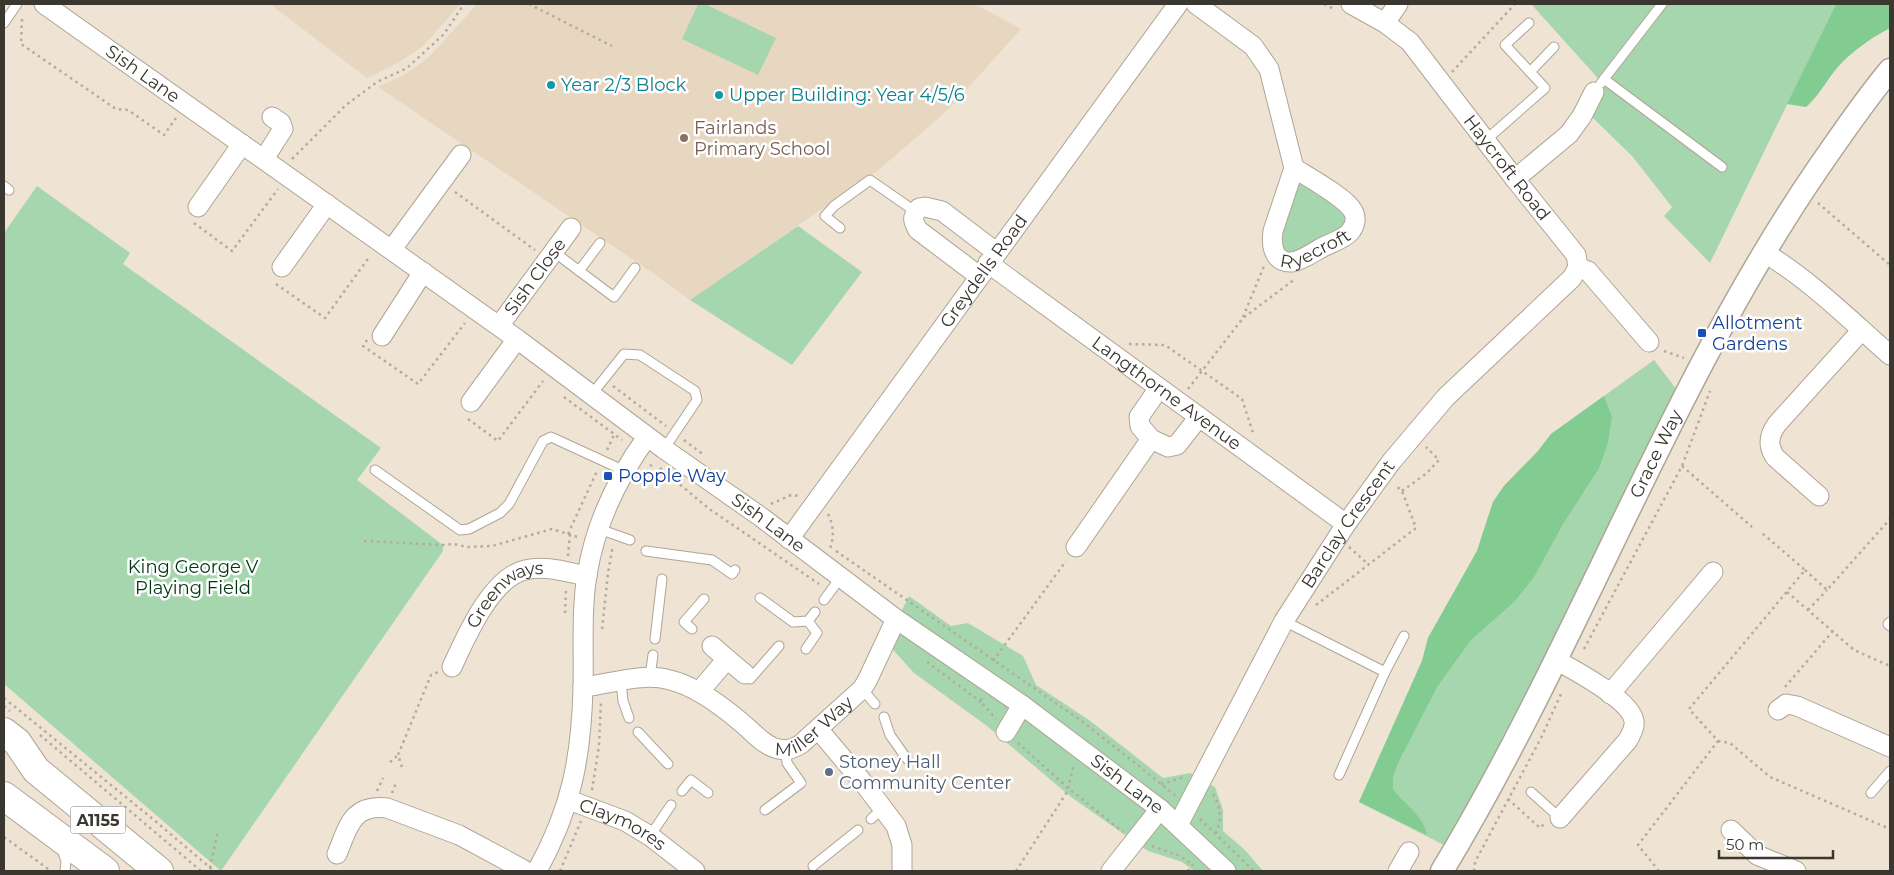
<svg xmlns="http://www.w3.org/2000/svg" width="1894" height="875" font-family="Montserrat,sans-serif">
	<rect width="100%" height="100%" fill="#efe4d3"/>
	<g fill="#e7d7c1">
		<polygon points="270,4 461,4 422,47 398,63 367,78"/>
		<polygon points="477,4 975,4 1021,29 950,108 881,168 690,300 657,276 378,87 404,75 429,57"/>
	</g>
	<g fill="#a6d6ae">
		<polygon points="698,4 705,4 776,38 758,75 682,39"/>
		<polygon points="1531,4 1836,4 1710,263 1664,216 1672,207 1632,156 1591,116 1605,86"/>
		<path d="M1300,181L1346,210L1347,226L1294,255L1279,250C1283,231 1285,194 1300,181Z"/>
		<polygon points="37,186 130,253 123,264 381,448 357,480 443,545 443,551 221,871 4,684 4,233"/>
		<polygon points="798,226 862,272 792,365 690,300"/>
		<polygon points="1654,360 1677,390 1546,657 1446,846 1359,802 1422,661 1428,638 1477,551 1493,502 1504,486 1538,451 1551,434"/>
		<polygon points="909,596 951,626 968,623 1023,656 1036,685 1089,720 1163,778 1190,773 1215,787 1223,810 1223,831 1245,850 1263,871 1194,871 1182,862 1148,851 1071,797 987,726 914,673 886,642"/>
	</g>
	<g fill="#82cb91">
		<path d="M1836,4H1890V28C1871,38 1852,51 1837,68C1826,81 1819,96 1806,107L1787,104Z"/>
		<path d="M1604,396L1612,417L1608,443L1599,468L1563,524L1534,577L1515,601L1471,640L1437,687L1398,763L1393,778V789C1405,805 1423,815 1427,835L1359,802L1422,661L1428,638L1477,551L1493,502L1504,486L1538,451L1551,434Z"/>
	</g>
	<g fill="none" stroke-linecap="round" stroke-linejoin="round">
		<g stroke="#afa596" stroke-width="11">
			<g id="service">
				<polyline points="4,23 17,4"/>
				<polyline points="1530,72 1554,47"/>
				<polyline points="1604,79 1722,167"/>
				<polyline points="1601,83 1662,4"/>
				<polyline points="1486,140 1545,88 1505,45 1529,23"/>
				<polyline points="4,186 9,190"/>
				<polyline points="840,228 825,216 834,206 870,180 916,212"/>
				<polyline points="554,252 614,297 635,268"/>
				<polyline points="579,271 600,243"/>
				<polyline points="592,394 624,354 640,355 695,391 697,400 664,449"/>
				<polyline points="375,470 460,530 469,529 500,513 509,504 543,441 551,437 625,471"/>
				<polyline points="599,529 630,540"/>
				<polyline points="646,551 712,560 732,574 735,570"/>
				<polyline points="760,598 793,622 808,621 815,612"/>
				<polyline points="824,600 841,577"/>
				<polyline points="1284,621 1385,672"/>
				<polyline points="1890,622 1888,624 1890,626"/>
				<polyline points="692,629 684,622 704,599"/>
				<polyline points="655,639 662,579"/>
				<polyline points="806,649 817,633 808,621"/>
				<polyline points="650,676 653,655"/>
				<polyline points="747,676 750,679 779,646"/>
				<polyline points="621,682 623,701 629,718"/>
				<polyline points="862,689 875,704"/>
				<polyline points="884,717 890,735 907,759"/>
				<polyline points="638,732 668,764"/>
				<polyline points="1339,775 1385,672 1404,636"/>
				<polyline points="682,791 691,780 708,793"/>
				<polyline points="1531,792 1560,818"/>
				<polyline points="1871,793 1890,771"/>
				<polyline points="765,810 801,783 787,763 786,749"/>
				<polyline points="871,819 883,808"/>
				<polyline points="650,836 671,805"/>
				<polyline points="61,847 66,861 65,871"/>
				<polyline points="813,866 858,830"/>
			</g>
		</g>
		<g stroke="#afa596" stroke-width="21">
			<g id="minor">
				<path id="s1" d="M44,4L517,339L664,449L761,517L896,619L1022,705L1160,809L1226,871"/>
				<path id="s2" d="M1196,4L1253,46L1269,69L1294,168L1273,231C1271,245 1273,263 1292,262C1301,261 1314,252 1323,247C1331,243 1344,239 1350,232C1355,226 1357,218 1353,211C1345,197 1308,177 1294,168"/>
				<path id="s3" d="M1351,4L1385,23L1410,42L1515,179L1576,255L1578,267"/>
				<polyline points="1385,23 1398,4"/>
				<polyline points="264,159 283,129 281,123 272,117"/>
				<polyline points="1515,179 1569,134 1582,116 1594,92"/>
				<polyline points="198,207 242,144"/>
				<polyline points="392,249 461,155"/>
				<path d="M1763,252C1808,278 1851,321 1890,355"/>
				<path id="s4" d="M988,263L1346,524"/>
				<polyline points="282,267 327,204"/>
				<polyline points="1578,267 1588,271 1649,342"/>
				<path d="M979,276L918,230C912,220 912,217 919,208L925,207L942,211L996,252"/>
				<path id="s5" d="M499,326L571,228"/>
				<polyline points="382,336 423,272"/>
				<polyline points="471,402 517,339"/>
				<polyline points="1151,439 1168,447 1177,445 1199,417"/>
				<path d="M1819,496L1775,457C1767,445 1769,435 1777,424L1862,330"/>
				<path id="s6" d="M789,539L1178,4"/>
				<polyline points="1076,547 1151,439 1140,426 1139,417 1159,388"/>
				<polyline points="727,659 745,674"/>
				<path d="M1556,660C1574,670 1631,700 1634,721C1635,728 1631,734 1628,740L1560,818"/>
				<path id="s7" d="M452,667C466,637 491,578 525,570C546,565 566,572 587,576"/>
				<path id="s8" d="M583,687C611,684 643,672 670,680C696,686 722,706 742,723C753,732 765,747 779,749C788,751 794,748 801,744L862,689L867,681L896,619"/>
				<polyline points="699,692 727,659 712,646"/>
				<polyline points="1610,694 1713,572"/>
				<polyline points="1778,710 1786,704 1797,706 1890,747"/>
				<polyline points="818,729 866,786 896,826 902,845 902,871"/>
				<polyline points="1006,732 1022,705"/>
				<path id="s9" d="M569,800L625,821L650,836L695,871"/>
				<path id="s10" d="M1178,825L1284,621L1346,524L1391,462L1446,397L1572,278L1578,267"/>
				<polyline points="1731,830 1757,855 1796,871"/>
				<path d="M337,854C348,828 351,804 387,808L459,835L526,871"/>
				<path d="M537,871C571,809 581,760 583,689C584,651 581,612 587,575C595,525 618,477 647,437"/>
				<polyline points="1111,871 1160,809"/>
				<polyline points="1398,871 1409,852"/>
			</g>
		</g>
		<g stroke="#afa596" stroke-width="25">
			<g id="tertiary">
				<path id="s11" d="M1442,871C1580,643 1668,387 1819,167C1842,134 1864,101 1890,70"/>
			</g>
		</g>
		<g stroke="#afa596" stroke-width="30">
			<g id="primary">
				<polyline points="4,732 17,742 36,770 159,871"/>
				<polyline points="4,796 105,871"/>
			</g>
		</g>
		<g stroke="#b3ab9d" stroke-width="2.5" stroke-dasharray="2.5 4" stroke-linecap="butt">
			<polyline points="529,4 612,46"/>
			<polyline points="1324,4 1334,9"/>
			<polyline points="22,19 21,44 116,109 128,110 164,135 176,118"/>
			<polyline points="1452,72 1515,4"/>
			<polyline points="292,159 346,105 377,82 407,68 444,34 464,4"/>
			<polyline points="455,192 535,250"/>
			<polyline points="1818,203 1890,265"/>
			<polyline points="194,223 232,251 278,189"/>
			<polyline points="276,284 325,318 370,256"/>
			<polyline points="1243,317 1264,266"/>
			<polyline points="367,340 363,346 418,384 465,323"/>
			<polyline points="1129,344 1165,345 1242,399 1254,436"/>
			<polyline points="1664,351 1684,358"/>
			<polyline points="613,386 666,426"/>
			<polyline points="1188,389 1243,318 1295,279"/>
			<polyline points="564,397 622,440"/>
			<polyline points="468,419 498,441 543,381"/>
			<polyline points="684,440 704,455"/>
			<polyline points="607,450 614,435"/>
			<polyline points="1682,466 1752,527"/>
			<polyline points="660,468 708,508 819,584"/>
			<polyline points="640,483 653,462"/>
			<polyline points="1402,491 1427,473 1439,460 1426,447"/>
			<polyline points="771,504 791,495 799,496"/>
			<path d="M828,514C834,526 834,537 830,549"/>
			<polyline points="568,534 597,471"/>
			<polyline points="364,541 443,545 454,544 467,547 492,546 552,529 578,537"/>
			<polyline points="1349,547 1368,564"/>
			<polyline points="836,551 1083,722 1130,759 1176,796"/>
			<polyline points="568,556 570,534"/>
			<polyline points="1805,570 1827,590 1890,519"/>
			<polyline points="1787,592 1854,650 1890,666"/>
			<polyline points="1316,605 1416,528 1402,491 1395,485"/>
			<polyline points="1808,610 1827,590"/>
			<polyline points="565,613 566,589"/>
			<polyline points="602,629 608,573 613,545"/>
			<polyline points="1584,649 1682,466 1710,391"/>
			<polyline points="993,661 1066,561"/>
			<polyline points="927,662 981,702"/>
			<polyline points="1785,687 1833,631"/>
			<polyline points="4,698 154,820 214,871"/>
			<polyline points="981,698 981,702 996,719"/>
			<polyline points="4,706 10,711"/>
			<polyline points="40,735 201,871"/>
			<polyline points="1718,741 1730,743 1770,777 1890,829"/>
			<polyline points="1018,743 1068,788 1123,832"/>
			<polyline points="390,762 398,755"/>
			<polyline points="402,767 398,755 431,675 438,672"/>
			<polyline points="1161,784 1184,777"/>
			<polyline points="592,790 599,746 601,701"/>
			<polyline points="377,791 383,778"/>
			<polyline points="392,793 396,783"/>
			<path d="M1213,794C1221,809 1222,818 1216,833"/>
			<polyline points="1508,799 1540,828 1545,823"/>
			<polyline points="1200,819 1254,871"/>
			<polyline points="4,837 51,871"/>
			<polyline points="1152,846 1180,856 1192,864"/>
			<polyline points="210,868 218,830"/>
			<polyline points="560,871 581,821"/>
			<polyline points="1016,871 1067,792 1074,764"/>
			<polyline points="1188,871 1193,864"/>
			<polyline points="1474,871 1475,862 1541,738 1561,694"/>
			<polyline points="1659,871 1638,845 1718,741 1689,709 1805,570 1762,533"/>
		</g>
		<use href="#service" stroke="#fff" stroke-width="9"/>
		<use href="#minor" stroke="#fff" stroke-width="19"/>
		<use href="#tertiary" stroke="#fff" stroke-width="22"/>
		<use href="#primary" stroke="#fff" stroke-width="28"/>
	</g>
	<g fill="#0f9aa8" stroke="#fff" stroke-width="2">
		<circle cx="551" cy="85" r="5"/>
		<circle cx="719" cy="95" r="5"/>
	</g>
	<circle fill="#8d6e63" stroke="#fff" stroke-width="2" cx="684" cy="138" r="5"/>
	<g fill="#1a4fb4" stroke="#fff" stroke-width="2">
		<rect x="1697" y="328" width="10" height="10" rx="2.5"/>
		<rect x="603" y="471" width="10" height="10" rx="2.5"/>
	</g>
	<circle fill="#5c6f8a" stroke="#fff" stroke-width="2" cx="829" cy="772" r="5"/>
	<g text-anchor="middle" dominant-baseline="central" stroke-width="5" stroke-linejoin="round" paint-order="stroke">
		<rect fill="#fff" stroke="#75726e" stroke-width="1" x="70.5" y="806.5" width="55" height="27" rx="4"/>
		<g font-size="16" font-weight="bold" fill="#3a3630">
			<text x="98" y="820">A1155</text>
		</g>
		<g font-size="18" fill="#3a3630" stroke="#fff">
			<text stroke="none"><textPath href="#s1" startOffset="121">Sish Lane</textPath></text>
			<text stroke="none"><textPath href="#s3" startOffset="229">Haycroft Road</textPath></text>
			<text stroke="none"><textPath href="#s2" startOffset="336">Ryecroft</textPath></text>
			<text stroke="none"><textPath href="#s6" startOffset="331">Greydells Road</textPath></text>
			<text stroke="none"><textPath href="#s5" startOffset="61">Sish Close</textPath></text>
			<text stroke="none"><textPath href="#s4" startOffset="221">Langthorne Avenue</textPath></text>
			<text stroke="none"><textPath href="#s11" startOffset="469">Grace Way</textPath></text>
			<text stroke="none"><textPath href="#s1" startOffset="891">Sish Lane</textPath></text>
			<text stroke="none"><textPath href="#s10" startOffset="346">Barclay Crescent</textPath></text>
			<text stroke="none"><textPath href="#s7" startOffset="94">Greenways</textPath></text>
			<text stroke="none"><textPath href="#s8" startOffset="261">Miller Way</textPath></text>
			<text stroke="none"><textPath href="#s1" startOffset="1335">Sish Lane</textPath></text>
			<text stroke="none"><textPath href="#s9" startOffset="59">Claymores</textPath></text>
		</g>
		<g font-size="18" fill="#0d838f" stroke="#fff" text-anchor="start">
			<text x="561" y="85">Year 2/3 Block</text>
			<text x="729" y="95">Upper Building: Year 4/5/6</text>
		</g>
		<g font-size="18" fill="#785e54" stroke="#fff" text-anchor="start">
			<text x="694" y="128">Fairlands<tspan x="694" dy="21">Primary School</tspan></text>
		</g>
		<g font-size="18" fill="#164399" stroke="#fff" text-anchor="start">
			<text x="1712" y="323">Allotment<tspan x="1712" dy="21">Gardens</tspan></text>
			<text x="618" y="476">Popple Way</text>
		</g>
		<g font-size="18" fill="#003813" stroke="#fff">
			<text x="193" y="567">King George V<tspan x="193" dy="21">Playing Field</tspan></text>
		</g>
		<g font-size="18" fill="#4e5e75" stroke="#fff" text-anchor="start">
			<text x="839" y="762">Stoney Hall<tspan x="839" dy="21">Community Center</tspan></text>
		</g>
	</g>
	<rect width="1894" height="875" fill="none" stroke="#3a3630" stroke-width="10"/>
	<path d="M1719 850v8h114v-8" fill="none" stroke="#3a3630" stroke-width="2.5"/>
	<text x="1726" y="850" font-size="15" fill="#3a3630" stroke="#ffffff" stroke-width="4" paint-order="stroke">50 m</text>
</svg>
